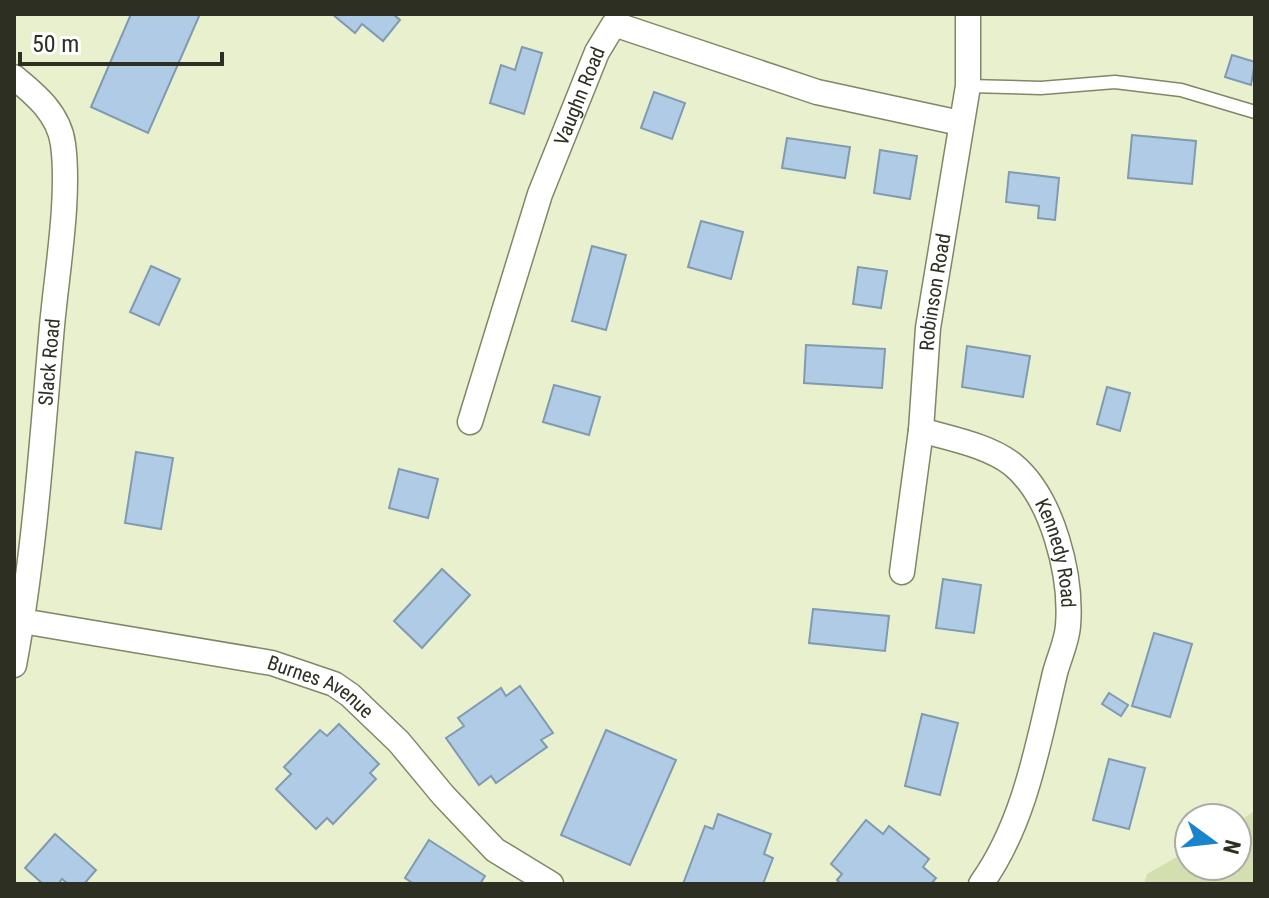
<svg xmlns="http://www.w3.org/2000/svg" width="1269" height="898" font-family="'Roboto Condensed',sans-serif">
	<rect width="100%" height="100%" fill="#e8f0ce"/>
	<polygon fill="#d3dfae" points="1255,811 1255,884 1144,884 1147,874 1189,850 1189,866 1237,866 1237,822"/>
	<g fill="#b0cbe5" stroke="#809ab1" stroke-width="2">
		<polygon points="131,14 200,14 148,133 91,107"/>
		<polygon points="332,14 393,14 400,20 383,41 362,24 355,33"/>
		<polygon points="522,47 542,53 524,114 490,103 501,65 515,70"/>
		<polygon points="1232,55 1255,62 1251,85 1225,77"/>
		<polygon points="654,92 685,103 672,139 641,128"/>
		<polygon points="1132,135 1196,141 1192,184 1128,178"/>
		<polygon points="787,138 850,147 845,178 782,168"/>
		<polygon points="880,150 917,156 910,199 874,193"/>
		<polygon points="1009,172 1059,178 1055,220 1038,218 1039,206 1006,202"/>
		<polygon points="701,221 743,232 731,279 688,267"/>
		<polygon points="592,246 626,255 606,330 572,321"/>
		<polygon points="151,266 180,279 159,325 130,312"/>
		<polygon points="858,267 887,271 881,308 853,304"/>
		<polygon points="806,345 885,349 882,388 804,383"/>
		<polygon points="967,346 1030,356 1023,397 962,387"/>
		<polygon points="554,385 600,397 589,435 543,422"/>
		<polygon points="1107,387 1130,393 1120,431 1097,424"/>
		<polygon points="136,452 173,458 161,529 125,523"/>
		<polygon points="399,469 438,479 428,518 389,508"/>
		<polygon points="442,569 470,595 422,648 394,621"/>
		<polygon points="943,579 981,585 974,633 936,628"/>
		<polygon points="813,609 889,616 885,651 809,643"/>
		<polygon points="1154,633 1192,644 1170,717 1132,706"/>
		<polygon points="520,686 553,733 541,740 547,747 496,783 491,776 479,785 446,738 464,726 458,718 501,688 506,696"/>
		<polygon points="1109,693 1128,705 1121,716 1102,704"/>
		<polygon points="922,714 958,723 940,795 905,786"/>
		<polygon points="339,724 379,764 370,773 376,779 333,824 327,818 316,829 276,789 291,774 284,767 320,730 327,736"/>
		<polygon points="606,730 676,760 630,865 561,835"/>
		<polygon points="1109,759 1145,768 1129,829 1093,820"/>
		<polygon points="718,814 771,834 764,854 773,858 763,884 683,884 705,826 713,829"/>
		<polygon points="866,820 883,834 889,826 929,859 923,867 936,878 931,884 841,884 837,880 842,874 831,864"/>
		<polygon points="55,834 96,870 84,884 68,884 62,879 58,884 43,884 25,868"/>
		<polygon points="429,840 485,876 480,884 414,884 405,878"/>
	</g>
	<g fill="none" stroke-linecap="round" stroke-linejoin="round">
		<g stroke="#808768" stroke-width="15">
			<polyline id="service" points="968,86 1041,88 1115,82 1181,90 1255,112"/>
		</g>
		<g stroke="#808768" stroke-width="27">
			<g id="minor">
				<path d="M14,77C36,95 59,114 63,144C70,197 57,271 52,326C42,439 35,553 14,665"/>
				<path id="s1" d="M470,422L540,194L597,52L614,24L817,92L960,123"/>
				<path id="s2" d="M921,430C951,439 987,445 1012,464C1053,497 1072,576 1068,626C1067,641 1059,658 1055,673C1038,744 1025,823 981,884"/>
				<path id="s3" d="M902,572L921,430L928,328L968,86V14"/>
				<path id="s4" d="M22,621L272,663L334,684L350,695L399,742L443,795L495,850L551,884"/>
			</g>
		</g>
		<use href="#service" stroke="#fff" stroke-width="12"/>
		<use href="#minor" stroke="#fff" stroke-width="24"/>
	</g>
	<g text-anchor="middle" dominant-baseline="central" stroke-width="6" stroke-linejoin="round" paint-order="stroke">
		<g font-size="20" fill="#2c2f22" stroke="#fff">
			<text stroke="none"><textPath href="#s1" startOffset="344">Vaughn Road</textPath></text>
			<text stroke="none"><textPath href="#s3" startOffset="282">Robinson Road</textPath></text>
			<text transform="translate(49 362) rotate(-85)">Slack Road</text>
			<text stroke="none"><textPath href="#s2" startOffset="200">Kennedy Road</textPath></text>
			<text stroke="none"><textPath href="#s4" startOffset="308">Burnes Avenue</textPath></text>
		</g>
	</g>
	<rect width="1269" height="898" fill="none" stroke="#2c2f22" stroke-width="32"/>
	<g transform="translate(1213 842) rotate(105)"><circle r="38" fill="#ffffff" stroke="#abaca7" stroke-width="2"/>
	<path d="M0-6L14 30L0 20L-14 30Z" fill="#1983cd"/>
	<text y="-12" font-size="22" font-weight="bold" text-anchor="middle" fill="#2c2f22">N</text>
	</g>
	<path d="M20 52v12h202v-12" fill="none" stroke="#2c2f22" stroke-width="4"/>
	<text x="32" y="52" font-size="24" fill="#2c2f22" stroke="#ffffff" stroke-width="6" paint-order="stroke">50 m</text>
</svg>
